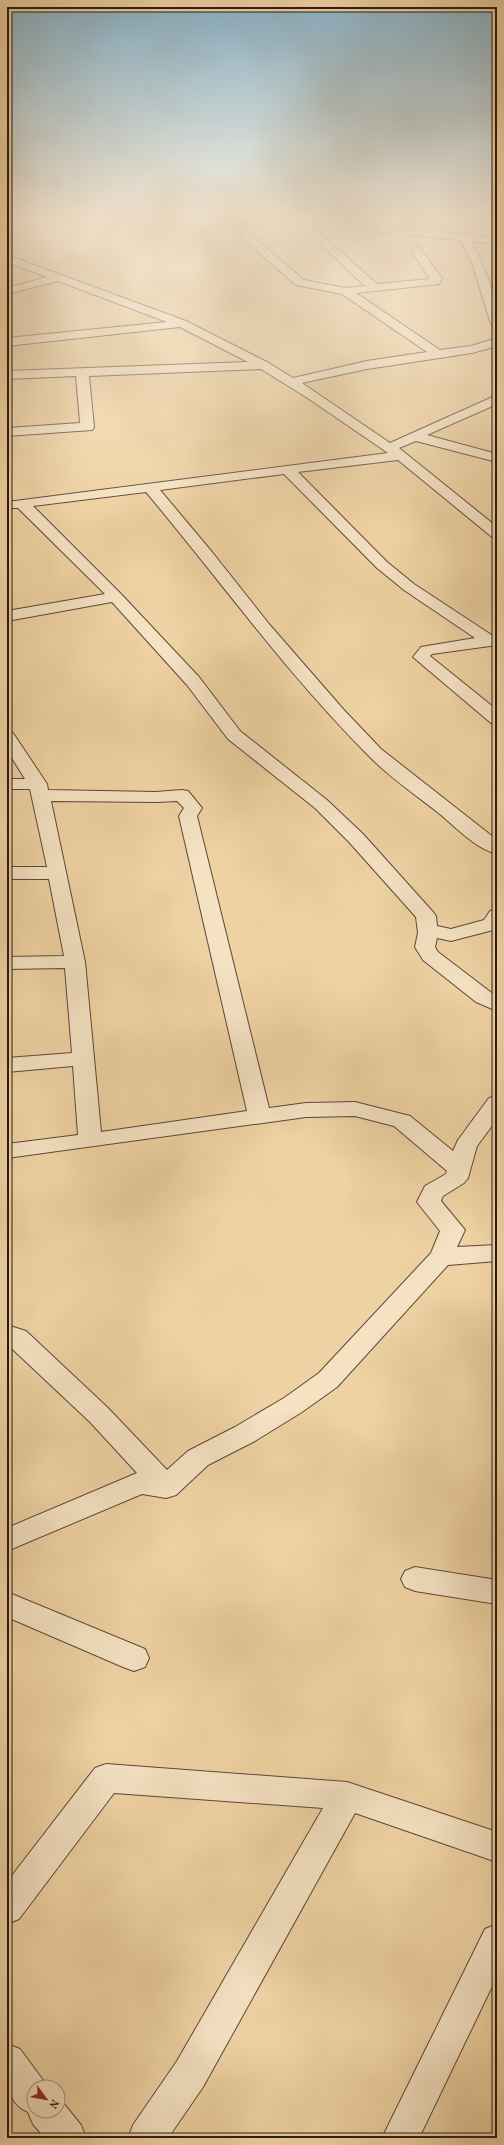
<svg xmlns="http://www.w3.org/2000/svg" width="504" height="2145" font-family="Vollkorn,serif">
	<rect width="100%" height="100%" fill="#efd2a3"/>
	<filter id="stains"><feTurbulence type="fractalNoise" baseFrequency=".005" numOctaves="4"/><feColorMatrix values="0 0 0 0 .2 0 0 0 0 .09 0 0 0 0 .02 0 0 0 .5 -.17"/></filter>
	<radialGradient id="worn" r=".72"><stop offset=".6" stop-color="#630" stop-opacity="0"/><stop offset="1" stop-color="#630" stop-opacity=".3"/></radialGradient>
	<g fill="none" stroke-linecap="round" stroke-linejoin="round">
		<g stroke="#5a4838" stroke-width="2">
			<g id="minor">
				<path d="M223,217H233L259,242L304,280L345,288L365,286L298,223L266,220L261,217H300L497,238V244L471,241C486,269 497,296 497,328L491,324L472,263L460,240L311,225L377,284L430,279L411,250L416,247L420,248L442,278L439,284L356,293L440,350L471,346L497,338V346L472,353L367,369L302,383L390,443L497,395V404L427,435L497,454V462L416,441L399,448L497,527V538L492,537L398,460L298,472L387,562L414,584L493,636L497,635V645L432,654L430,656L497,710V724L491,723L413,657L421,647L475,638L404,590L377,568L284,474L160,490L212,552L269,624L343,709L381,749L497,840V854C474,848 454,825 436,811C413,793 388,776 368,755C287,674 220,580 146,492L33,506L121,594L199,677L240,731L327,800L363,834L433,912L436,916L437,926L451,929L484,920L490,911L497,909V929L451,941L437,938L435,947L438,952L497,997V1011L476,1002L423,960L415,947L418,933L416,917L349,842L315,808L228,739L187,685L112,602L7,621V611L105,594L18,508H7V502L388,453L306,397L261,369L89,376L94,427L92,430L7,436V428L80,423L76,376L7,379V371L248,362L180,327L7,346V338L167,322L58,281L7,294V288L47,277L7,262V255L186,321L267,362L293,378L367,361L427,352L342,294L296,285L251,246Z"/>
				<path d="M7,732L13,733L47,784L48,790L156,792L182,790L188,791L202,808L197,816L269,1108L306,1103L355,1102L410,1116L453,1151L458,1140L489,1098L497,1096V1119L477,1146L468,1178L464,1183L443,1196L441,1201L465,1230L457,1247L497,1245V1261L448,1265L337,1387L302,1412L255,1441L208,1465L176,1495L166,1498L142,1494L7,1551V1528L137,1473L90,1422L7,1344V1325L26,1331L108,1408L167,1470L188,1451L235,1427L284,1398L319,1373L431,1253L440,1231L417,1202L425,1186L446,1174L447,1171L394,1126L355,1116L306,1117L7,1158V1144L78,1135L73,1066L7,1072V1058L72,1053L65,968L7,969V957L64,956L49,879H7V867H47L30,789H7V779H25L7,750ZM51,801L156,802L177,801L184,808L179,816L247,1111L101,1132L85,962Z"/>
				<polygon points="415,1567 497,1580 497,1604 415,1591 405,1587 401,1579 405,1571"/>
				<polygon points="7,1592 145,1649 149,1658 145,1667 134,1671 123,1667 7,1617"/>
				<polygon points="106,1764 347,1782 497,1832 497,1862 355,1813 203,2087 168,2138 128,2138 133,2125 177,2061 323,1808 114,1793 19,1919 7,1924 7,1882 95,1768"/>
				<polygon points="497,1924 497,1976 419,2138 382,2138 485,1929"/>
				<path d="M7,2044L20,2049L48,2087H34V2111H58L59,2098L81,2125L86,2138H45L33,2124L28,2112C1,2100 7,2069 7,2044Z"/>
			</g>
		</g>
		<use href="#minor" fill="#f5e2c3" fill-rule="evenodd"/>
	</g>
	<linearGradient id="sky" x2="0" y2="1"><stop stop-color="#89b5ce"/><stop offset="0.42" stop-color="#f8ebd6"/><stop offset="1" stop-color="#f8ebd6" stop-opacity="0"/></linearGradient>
	<rect width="504" height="517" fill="url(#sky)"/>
	<rect width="504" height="2145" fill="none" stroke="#efd2a3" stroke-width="24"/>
	<rect x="8" y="8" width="488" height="2129" fill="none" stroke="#281a14" stroke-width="2"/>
	<rect x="12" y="12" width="480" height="2121" fill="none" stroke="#281a14"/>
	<g transform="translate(46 2099) rotate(122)"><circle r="19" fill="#f5e2c3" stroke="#a3927d"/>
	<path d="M0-3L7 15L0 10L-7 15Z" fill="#8f2418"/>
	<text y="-6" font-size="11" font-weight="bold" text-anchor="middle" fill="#281a14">N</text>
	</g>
	<rect width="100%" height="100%" filter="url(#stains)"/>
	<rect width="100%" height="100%" fill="url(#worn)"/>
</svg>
